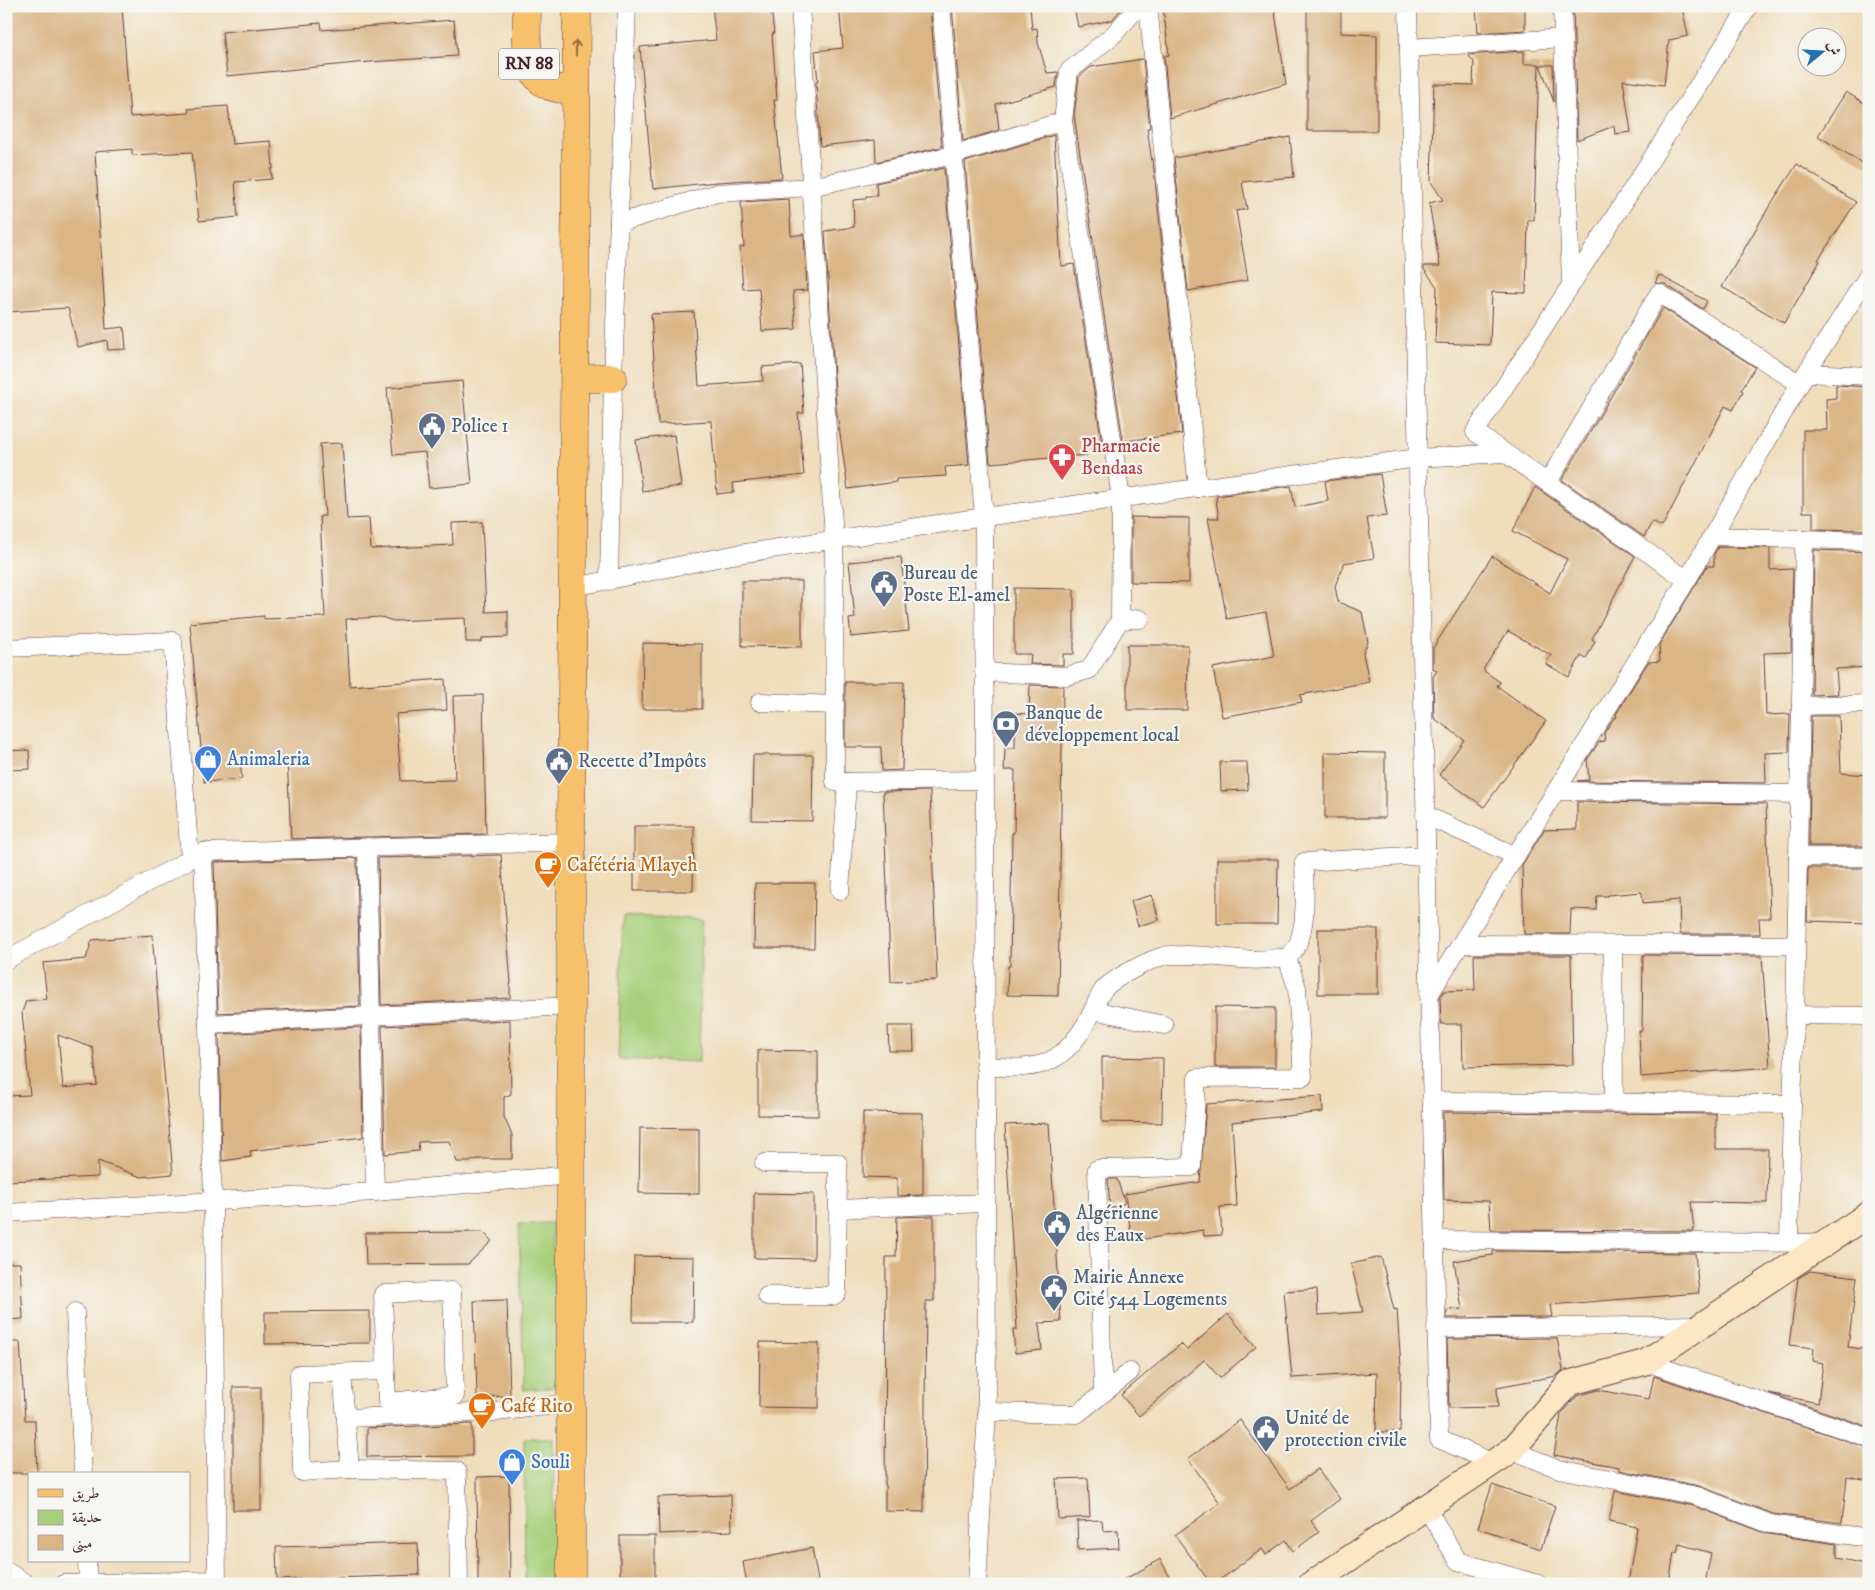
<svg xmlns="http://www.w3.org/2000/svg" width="1875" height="1590" font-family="'IM FELL DW Pica',Amiri,serif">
	<rect width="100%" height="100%" fill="#f6f6f2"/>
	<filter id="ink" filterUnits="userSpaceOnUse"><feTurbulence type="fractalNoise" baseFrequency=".02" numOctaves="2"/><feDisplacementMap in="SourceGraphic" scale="10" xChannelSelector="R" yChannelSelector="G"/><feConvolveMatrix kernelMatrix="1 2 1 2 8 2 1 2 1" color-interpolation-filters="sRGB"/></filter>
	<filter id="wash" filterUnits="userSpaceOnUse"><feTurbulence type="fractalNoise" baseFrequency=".0096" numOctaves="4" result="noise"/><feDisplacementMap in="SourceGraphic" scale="20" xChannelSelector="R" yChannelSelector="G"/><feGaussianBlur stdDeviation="1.12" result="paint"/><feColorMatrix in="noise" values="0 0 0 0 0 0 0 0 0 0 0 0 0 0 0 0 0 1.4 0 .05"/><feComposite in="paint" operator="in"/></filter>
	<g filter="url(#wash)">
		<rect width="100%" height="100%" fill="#efddbb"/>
		<g fill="#a8d07b" stroke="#797853">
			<polygon points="623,916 702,919 699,1062 618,1059"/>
			<polygon points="552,1223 559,1387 524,1390 519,1224"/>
			<polygon points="524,1438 553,1438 555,1584 525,1584"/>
		</g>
		<g id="blocks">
			<g fill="#dab687" fill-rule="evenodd">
				<polygon points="6,6 122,6 130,117 189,113 188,109 228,106 232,144 271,141 273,169 271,169 272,179 235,182 238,217 199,221 192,152 132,155 132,149 95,152 106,329 124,327 126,349 108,350 107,340 78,347 68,308 6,312"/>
				<polygon points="712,6 771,6 774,34 772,34 777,100 774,100 782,178 716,182 653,189 640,47 716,40"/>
				<polygon points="839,6 930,6 942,147 876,162 875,140 820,146 816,82 818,82 815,51 843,48"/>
				<polygon points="952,6 1030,6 1032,29 1037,28 1038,43 1047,73 1058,72 1056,87 996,104 999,130 963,141"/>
				<polygon points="1074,6 1124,6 1112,20 1078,27"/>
				<polygon points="1163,6 1274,6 1286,84 1170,118 1164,56 1169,55"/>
				<polygon points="1307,6 1341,6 1341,33 1377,35 1377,131 1307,131"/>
				<polygon points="1476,6 1525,6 1525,30 1478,33"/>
				<polygon points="1573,6 1682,6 1688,36 1669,40 1664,85 1623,80 1631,132 1615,134 1614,126 1577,140"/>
				<polygon points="454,20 457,56 356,63 227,76 222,32 321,23 322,30"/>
				<polygon points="1524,51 1524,64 1539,64 1534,220 1528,220 1526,293 1492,292 1490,345 1435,343 1437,287 1424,269 1424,266 1440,266 1429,203 1443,200 1431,182 1434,84 1473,85 1474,62 1468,55"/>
				<polygon points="1143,59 1150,128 1147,128 1152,162 1153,161 1182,434 1123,441 1074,115 1079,77 1091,67"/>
				<polygon points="1540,65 1553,65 1554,102"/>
				<polygon points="1846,92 1869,106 1869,167 1818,136"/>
				<polygon points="1054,135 1061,266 1074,264 1102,444 1086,446 1087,455 990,463 965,162"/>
				<polygon points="1290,137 1294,177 1242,182 1247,209 1236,211 1248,280 1188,291 1174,158"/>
				<polygon points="1797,164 1856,202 1818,260 1820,261 1784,323 1722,287 1767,210"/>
				<polygon points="944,168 969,465 945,467 946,476 896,479 896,482 848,489 836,407 825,231 854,227 853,200 866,199 866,196 877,196 876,183"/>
				<polygon points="789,199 791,236 804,234 807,290 793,291 796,329 762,331 759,288 743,289 740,247 744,247 741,202"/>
				<polygon points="1659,275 1707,301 1703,309 1665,284 1655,283"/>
				<polygon points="1663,308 1755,367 1741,390 1743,391 1733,410 1725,406 1662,527 1652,522 1644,537 1562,480"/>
				<polygon points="694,312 699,386 763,381 762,367 800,364 804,413 798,413 804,475 733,483 734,492 717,494 711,421 658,424 651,314"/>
				<polygon points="462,381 472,484 429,488 425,452 393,455 387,388"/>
				<polygon points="1836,385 1869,387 1869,530 1813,529 1813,512 1803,512 1803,430 1827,430 1826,399 1836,398"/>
				<polygon points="674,435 681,486 642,491 636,440"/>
				<polygon points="342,443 347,519 369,518 371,549 453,545 452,523 482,522 486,612 508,611 508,637 483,638 481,642 466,642 465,618 393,621 381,617 346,619 350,686 445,679 447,710 396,714 401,781 455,780 453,696 483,695 486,834 291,839 287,758 240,762 242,779 204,782 190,623 264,616 264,619 325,617 320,516 325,516 320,444"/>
				<polygon points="1380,474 1387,516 1367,518 1374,558 1344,563 1335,586 1338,602 1362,612 1368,642 1363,653 1369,682 1300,695 1302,702 1222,717 1213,668 1274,656 1266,612 1227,619 1208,518 1219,518 1216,500 1217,496 1291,486 1295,507 1328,501 1325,481"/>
				<polygon points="1535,487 1635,556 1592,639 1595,641 1586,659 1581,656 1569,677 1546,664 1551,655 1508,631 1484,668 1484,671 1500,682 1497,686 1546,721 1484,807 1439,775 1464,740 1434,718 1433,677 1437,671 1433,668 1433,648 1492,556 1550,593 1567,559 1513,531"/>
				<polygon points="1131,517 1189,518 1189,583 1131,582"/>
				<polygon points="1718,547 1770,548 1770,570 1793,569 1791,652 1764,653 1766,715 1790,714 1789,752 1765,753 1766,783 1577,781 1589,780 1587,760 1599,742 1605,741 1604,733 1614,718 1617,717 1616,714 1648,662 1660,661 1659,645 1707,566 1714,566 1714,554"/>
				<polygon points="1814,550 1869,552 1869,667 1836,669 1838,694 1812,695"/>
				<polygon points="901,557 909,631 851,637 849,619 855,618 849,562"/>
				<polygon points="742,581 802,581 802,647 742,646"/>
				<polygon points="1014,588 1074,589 1074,654 1063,654 1063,665 1030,664 1031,654 1014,654"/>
				<polygon points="643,643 702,644 702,709 642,709"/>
				<polygon points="1127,645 1188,645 1187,710 1127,710"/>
				<polygon points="845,682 904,682 902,770 882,771 881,747 845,747"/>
				<polygon points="1030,685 1063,686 1058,996 1007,995 1008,966 1010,966 1012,833 1014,833 1015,770 1004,770 1005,748 1015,748 1015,713 1029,714"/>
				<polygon points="1811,716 1839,716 1841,773 1869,775 1869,846 1809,846"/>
				<polygon points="29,750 30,769 6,770 6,751"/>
				<polygon points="1325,752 1385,753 1385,818 1325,818"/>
				<polygon points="753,755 813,755 812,821 752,820"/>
				<polygon points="1220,762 1247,762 1248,790 1221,791"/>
				<polygon points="930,791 937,980 891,982 883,792"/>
				<polygon points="1577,802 1766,804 1770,918 1759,918 1760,934 1680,934 1679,900 1643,903 1642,892 1608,895 1608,896 1597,896 1596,910 1571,909 1570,934 1524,934 1522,865 1544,830 1577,829"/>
				<polygon points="634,826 694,826 693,891 634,891"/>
				<polygon points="501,855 511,984 510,984 510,998 381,1005 378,858"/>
				<polygon points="357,858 360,1006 218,1013 214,862"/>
				<polygon points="1217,859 1278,859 1277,924 1217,924"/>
				<polygon points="1808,868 1869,868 1869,923 1807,921"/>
				<polygon points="755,883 815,883 814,948 754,948"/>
				<polygon points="1152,895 1159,920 1138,926 1131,901"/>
				<rect x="1318" y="929" width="60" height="65"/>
				<path d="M152,935L173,1174L141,1177L98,1161V1177L6,1181V1096L30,1095L22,1012L26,1001L47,999L43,963L86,959L92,940ZM58,1035L93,1048L97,1085L63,1088Z"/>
				<polygon points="1474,955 1571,955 1573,1065 1463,1067 1462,1024 1441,1024 1440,997 1444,991 1475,990"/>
				<polygon points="1643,955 1762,956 1770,1067 1641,1077 1639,1031 1642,1031"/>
				<polygon points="1215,1007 1275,1008 1275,1067 1215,1067"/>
				<polygon points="510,1020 511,1094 504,1097 504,1117 512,1135 512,1159 477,1159 469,1162 457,1162 449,1141 418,1142 419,1151 385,1154 382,1026"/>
				<polygon points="888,1026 913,1026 914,1051 889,1051"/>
				<polygon points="361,1027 363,1137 250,1151 251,1157 222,1161 219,1034"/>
				<polygon points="758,1050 818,1051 818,1116 758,1115"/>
				<polygon points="1102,1057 1163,1058 1162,1123 1102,1122"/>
				<polygon points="1322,1096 1323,1112 1232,1122 1237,1206 1220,1207 1222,1235 1204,1236 1203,1230 1132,1241 1125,1194 1200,1182 1206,1104"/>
				<polygon points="863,1112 923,1113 923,1195 897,1196 897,1178 863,1177"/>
				<polygon points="1443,1112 1716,1114 1716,1149 1768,1149 1767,1203 1691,1202 1694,1231 1491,1230 1489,1201 1444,1200"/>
				<polygon points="1049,1123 1061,1322 1039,1323 1042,1350 1015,1353 1013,1329 1017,1329 1005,1125"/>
				<polygon points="640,1128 699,1129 699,1194 639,1193"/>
				<polygon points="1108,1179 1117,1179 1125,1203 1110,1209"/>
				<polygon points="754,1193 814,1194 814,1259 754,1258"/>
				<polygon points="934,1216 934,1301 926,1301 924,1512 885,1511 886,1257 896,1257 897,1217"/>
				<polygon points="483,1232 492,1241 468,1264 366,1265 365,1233"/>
				<polygon points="1493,1251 1695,1253 1699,1293 1550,1305 1552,1317 1447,1318 1447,1310 1462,1309 1454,1261 1493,1255"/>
				<polygon points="634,1256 694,1257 693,1322 633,1322"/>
				<polygon points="1381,1257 1394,1310 1397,1309 1401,1368 1400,1432 1376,1432 1377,1373 1292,1378 1284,1291 1317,1289 1318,1315 1363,1312 1351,1264"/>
				<polygon points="6,1263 20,1263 23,1319 6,1320"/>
				<polygon points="1810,1271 1857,1277 1848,1347 1869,1350 1869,1427 1769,1393 1818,1403 1823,1363 1813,1361 1814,1348 1789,1345 1798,1278"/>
				<polygon points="507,1300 510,1396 477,1397 474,1301"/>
				<polygon points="370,1311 370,1343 265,1344 265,1312"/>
				<polygon points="1228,1314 1256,1347 1220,1378 1204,1360 1139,1416 1121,1395 1181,1344 1187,1350"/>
				<polygon points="1557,1338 1563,1370 1556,1376 1497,1387 1498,1407 1449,1408 1447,1339"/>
				<polygon points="6,1342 20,1342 25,1420 35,1420 37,1473 6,1473"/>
				<polygon points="760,1342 819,1343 819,1408 759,1407"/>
				<polygon points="1654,1376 1869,1448 1869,1481 1847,1477 1842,1523 1773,1514 1699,1486 1619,1470 1619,1467 1554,1455 1561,1415 1577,1396 1598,1390 1649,1399"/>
				<rect x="233" y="1387" width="28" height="123"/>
				<polygon points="1240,1420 1290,1489 1318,1469 1340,1499 1311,1521 1319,1532 1293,1551 1286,1540 1266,1555 1262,1549 1214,1584 1211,1584 1175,1535 1220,1503 1188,1459"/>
				<polygon points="472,1424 472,1456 367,1457 367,1428"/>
				<polygon points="509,1476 510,1584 478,1584 477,1477"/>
				<polygon points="1088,1478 1090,1517 1058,1519 1056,1479"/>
				<polygon points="1492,1485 1555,1506 1541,1549 1478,1528"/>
				<polygon points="1615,1491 1694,1506 1768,1534 1837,1544 1837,1558 1869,1565 1866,1584 1809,1584 1759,1581 1758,1584 1705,1584 1711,1553 1679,1544 1677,1553 1674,1552 1669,1584 1628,1584 1637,1527 1609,1521"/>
				<polygon points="731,1495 732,1531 659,1534 658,1497"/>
				<polygon points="1102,1520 1103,1531 1118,1530 1119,1548 1078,1550 1077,1521"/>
				<rect x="620" y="1536" width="35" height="48"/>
				<polygon points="418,1543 419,1575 277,1580 276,1547"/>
				<polygon points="812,1548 818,1581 805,1584 747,1584 743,1562"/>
				<polygon points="1160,1559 1174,1584 1116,1584 1152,1564"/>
			</g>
		</g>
	</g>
	<g filter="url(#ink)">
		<use href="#blocks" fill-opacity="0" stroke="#633c41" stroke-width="1"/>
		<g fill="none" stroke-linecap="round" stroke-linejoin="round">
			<g stroke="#633c41" stroke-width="19">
				<g id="minor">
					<polyline points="800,6 834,539 835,782 984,780"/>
					<polyline points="1148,6 1198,488"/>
					<polyline points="1408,6 1439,1439 1493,1463"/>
					<polyline points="1562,6 1571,285 1475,432 1687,580"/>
					<polyline points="1409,48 1563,38"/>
					<polyline points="1063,121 1069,71 1113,35 1139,6"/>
					<polyline points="619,223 717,193 811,187 953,155 1063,121 1121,498 1120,620"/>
					<polyline points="1571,285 1749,6"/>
					<polyline points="1806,373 1869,376"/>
					<polyline points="1548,482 1659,293 1800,384"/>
					<polyline points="1804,539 1869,541"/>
					<polyline points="609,581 613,378 627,6"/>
					<polyline points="574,587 732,555 984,517 941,6"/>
					<polyline points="6,648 173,641 190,859"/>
					<polyline points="984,672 1066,676 1089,670 1120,620 1140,619"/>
					<polyline points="760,702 835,705"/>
					<polyline points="1801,706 1869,704"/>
					<polyline points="1556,791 1799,794"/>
					<polyline points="1425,815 1516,856"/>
					<polyline points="367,847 375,1192"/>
					<polyline points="203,852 213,1201 217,1584"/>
					<polyline points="1798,857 1869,857"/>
					<polyline points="840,891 847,782"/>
					<polyline points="1461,944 1796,945"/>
					<polyline points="1613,945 1614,1103"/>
					<polyline points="6,960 203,852 571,842"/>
					<polyline points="1429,995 1687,580 1806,373 1869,274"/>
					<polyline points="1093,1010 1164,1025"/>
					<polyline points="1795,1015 1869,1016"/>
					<polyline points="208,1024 572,1006"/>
					<path d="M985,1066C1034,1070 1060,1069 1087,1022C1093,1012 1097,998 1104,989C1112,979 1151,959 1164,956C1170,954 1179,956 1186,955C1216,955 1247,963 1277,958C1280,958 1285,958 1288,956C1310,942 1304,886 1304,862L1426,855"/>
					<polyline points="1431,1101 1792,1104 1795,1019 1804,539 1714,536"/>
					<polyline points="764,1163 838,1163 837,1293 833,1296 767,1296"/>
					<polyline points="838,1209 985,1203"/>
					<polyline points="6,1213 375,1192 572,1175"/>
					<polyline points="1434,1240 1826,1243"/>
					<polyline points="1789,1242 1792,1104"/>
					<polygon points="452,1291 455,1396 387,1402 383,1294"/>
					<polyline points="75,1312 83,1474"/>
					<polyline points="1436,1329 1700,1325"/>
					<polyline points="1646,1362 1869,1438"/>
					<polyline points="384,1371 299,1374 302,1472 350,1469 457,1471 459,1584"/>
					<polyline points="342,1373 350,1469"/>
					<polyline points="1103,1393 1097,1169 1192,1167 1197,1078 1303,1077 1297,988 1287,957"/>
					<polyline points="987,1412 1077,1414 1130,1372"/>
					<polyline points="347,1418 496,1412 571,1403"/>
					<polyline points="1512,1450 1559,1469 1697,1496 1770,1524 1869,1538"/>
					<polyline points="1426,1507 1458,1561 1538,1584"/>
					<polyline points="87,1561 88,1583"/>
					<polyline points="6,1571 27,1584"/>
					<polyline points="63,1584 217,1580"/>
					<polyline points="977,1584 987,1412 984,517 1418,458 1505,453"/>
				</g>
			</g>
			<g stroke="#633c41" stroke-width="27">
				<polyline id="secondary" points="1311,1584 1512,1450 1569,1383 1646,1362 1869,1214"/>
			</g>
			<g stroke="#633c41" stroke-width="29">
				<g id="primary">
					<path d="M527,6C527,45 520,94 576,89"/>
					<polyline points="575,378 613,378"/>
					<polyline points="571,1584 571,842 577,6"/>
				</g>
			</g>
			<use href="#minor" stroke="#fff" stroke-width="18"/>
			<use href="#secondary" stroke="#fce6c4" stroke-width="25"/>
			<use href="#primary" stroke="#f7c06b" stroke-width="28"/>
		</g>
		<defs><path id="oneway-shaft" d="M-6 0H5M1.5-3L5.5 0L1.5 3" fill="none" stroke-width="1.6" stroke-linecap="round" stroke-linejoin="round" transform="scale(1.25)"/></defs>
		<use stroke="#986748" href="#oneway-shaft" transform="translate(576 48) rotate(-89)"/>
	</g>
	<defs>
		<g id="civic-pin" transform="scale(1.4375)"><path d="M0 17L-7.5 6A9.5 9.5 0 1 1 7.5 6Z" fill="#5c6f8a" stroke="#f6f6f2"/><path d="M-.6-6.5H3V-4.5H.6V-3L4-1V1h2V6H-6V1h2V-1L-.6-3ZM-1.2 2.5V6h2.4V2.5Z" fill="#fff"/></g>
		<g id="pharmacy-pin" transform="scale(1.4375)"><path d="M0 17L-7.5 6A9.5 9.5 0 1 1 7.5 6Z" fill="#e0444e" stroke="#f6f6f2"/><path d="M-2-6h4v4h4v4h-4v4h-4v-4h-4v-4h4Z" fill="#fff"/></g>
		<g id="bank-pin" transform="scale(1.4375)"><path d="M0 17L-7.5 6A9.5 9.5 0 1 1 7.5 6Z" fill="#5c6f8a" stroke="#f6f6f2"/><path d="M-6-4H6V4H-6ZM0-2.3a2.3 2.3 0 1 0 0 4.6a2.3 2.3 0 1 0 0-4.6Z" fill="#fff"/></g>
		<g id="shop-pin" transform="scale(1.4375)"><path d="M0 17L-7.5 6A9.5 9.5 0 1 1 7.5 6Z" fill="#3f7fe0" stroke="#f6f6f2"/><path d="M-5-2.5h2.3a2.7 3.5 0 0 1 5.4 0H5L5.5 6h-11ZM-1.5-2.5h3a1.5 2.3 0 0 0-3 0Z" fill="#fff"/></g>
		<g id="cafe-pin" transform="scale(1.4375)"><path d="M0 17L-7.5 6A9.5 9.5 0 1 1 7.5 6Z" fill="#e8710a" stroke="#f6f6f2"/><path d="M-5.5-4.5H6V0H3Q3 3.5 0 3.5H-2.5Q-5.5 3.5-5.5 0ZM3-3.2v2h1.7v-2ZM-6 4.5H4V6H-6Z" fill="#fff"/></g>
	</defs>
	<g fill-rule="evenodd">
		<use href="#civic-pin" x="432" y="426"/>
		<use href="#pharmacy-pin" x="1062" y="457"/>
		<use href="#civic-pin" x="884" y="584"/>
		<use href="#bank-pin" x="1006" y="724"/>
		<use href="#shop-pin" x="208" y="759"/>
		<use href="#civic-pin" x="559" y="761"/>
		<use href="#cafe-pin" x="548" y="865"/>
		<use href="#civic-pin" x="1057" y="1224"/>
		<use href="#civic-pin" x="1054" y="1288"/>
		<use href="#cafe-pin" x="482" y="1406"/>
		<use href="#civic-pin" x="1266" y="1429"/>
		<use href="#shop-pin" x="512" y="1462"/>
	</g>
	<g text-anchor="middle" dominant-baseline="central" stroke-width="4.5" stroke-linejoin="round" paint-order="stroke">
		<rect fill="#f6f6f2" stroke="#7e6067" stroke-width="1" x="499" y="48.5" width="60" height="31" rx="4"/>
		<g font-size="18" font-weight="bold" fill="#4a1f2b">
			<text x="529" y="64">RN 88</text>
		</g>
		<g font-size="19" fill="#4e5e75" stroke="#f6f6f2" text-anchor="start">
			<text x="451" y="426">Police 1</text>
			<text x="903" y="573">Bureau de<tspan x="903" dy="22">Poste El-amel</tspan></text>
			<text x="1025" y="713">Banque de<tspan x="1025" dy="22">développement local</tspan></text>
			<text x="578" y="761">Recette d'Impôts</text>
			<text x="1076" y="1213">Algérienne<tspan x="1076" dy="22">des Eaux</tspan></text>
			<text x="1073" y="1277">Mairie Annexe<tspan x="1073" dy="22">Cité 544 Logements</tspan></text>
			<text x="1285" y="1418">Unité de<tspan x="1285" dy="22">protection civile</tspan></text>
		</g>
		<g font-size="19" fill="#be3a42" stroke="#f6f6f2" text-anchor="start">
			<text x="1081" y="446">Pharmacie<tspan x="1081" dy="22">Bendaas</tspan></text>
		</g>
		<g font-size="19" fill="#366cbe" stroke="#f6f6f2" text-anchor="start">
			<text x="227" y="759">Animaleria</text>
			<text x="531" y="1462">Souli</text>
		</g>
		<g font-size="19" fill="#c56008" stroke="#f6f6f2" text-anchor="start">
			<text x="567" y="865">Cafétéria Mlayeh</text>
			<text x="501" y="1406">Café Rito</text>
		</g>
	</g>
	<rect width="1875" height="1590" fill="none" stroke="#f6f6f2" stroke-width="25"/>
	<rect x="28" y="1472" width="162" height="90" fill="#f6f6f2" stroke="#b1a0a2"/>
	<rect x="38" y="1489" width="25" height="8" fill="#f7c06b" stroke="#b1a0a2"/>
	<text x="72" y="1498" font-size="15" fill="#4a1f2b">طريق</text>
	<rect x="38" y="1510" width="25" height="15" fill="#a8d07b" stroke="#b1a0a2"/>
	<text x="72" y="1522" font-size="15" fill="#4a1f2b">حديقة</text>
	<rect x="38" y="1535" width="25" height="15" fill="#dab687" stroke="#b1a0a2"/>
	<text x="72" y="1548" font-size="15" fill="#4a1f2b">مبنى</text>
	<g transform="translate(1822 52) rotate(72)"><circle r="24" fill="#f6f6f2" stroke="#b1a0a2"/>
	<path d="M0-4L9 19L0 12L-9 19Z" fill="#1f6fb2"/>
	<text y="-8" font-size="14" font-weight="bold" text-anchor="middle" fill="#4a1f2b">ش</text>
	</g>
</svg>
